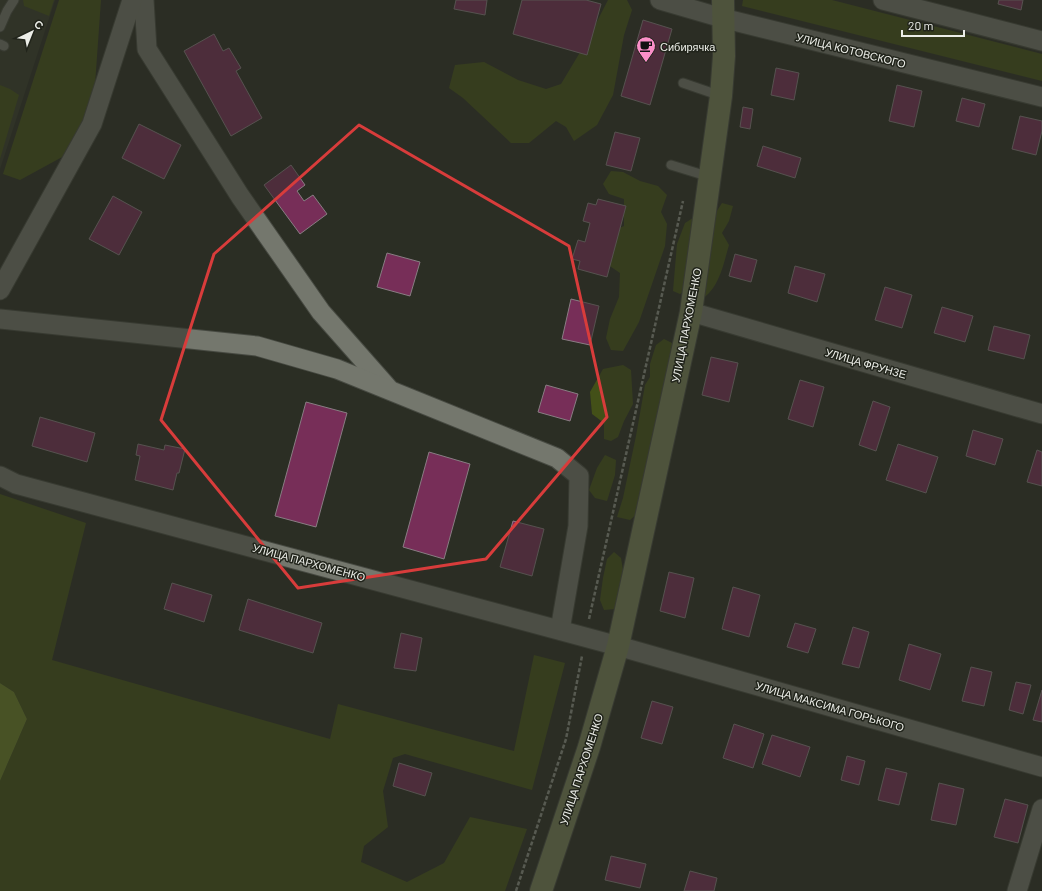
<svg xmlns="http://www.w3.org/2000/svg" width="1042" height="891" font-family="Barlow,sans-serif">
	<rect width="100%" height="100%" fill="#2b2e24"/>
	<polygon fill="#363a2b" points="0,0 55,0 0,169"/>
	<g fill="#435018">
		<polygon points="23,0 54,0 49,16 24,6"/>
		<polygon points="59,0 101,0 94,99 64,156 20,180 3,174"/>
		<polygon points="608,0 627,0 632,10 624,35 613,95 597,125 574,141 566,127 556,121 529,143 511,143 463,98 449,88 455,65 484,62 518,80 546,89 561,84 588,39"/>
		<polygon points="743,0 832,0 1042,54 1042,81 742,6"/>
		<polygon points="0,85 10,89 19,95 0,159"/>
		<polygon points="611,171 623,172 640,181 658,186 667,195 661,212 667,224 665,246 639,322 623,351 611,350 606,338 610,319 619,297 620,273 601,260 610,232 624,226 624,199 609,194 603,184"/>
		<path d="M722,203L733,206L729,221L722,233L729,245C723,265 720,287 701,300L687,289L680,294L673,291L677,244L685,223L693,218L697,223L713,217Z"/>
		<polygon points="664,339 674,344 668,376 663,389 664,419 639,512 630,520 617,517 623,498 636,436 645,385 650,377 650,364 656,345"/>
		<polygon points="623,365 631,370 633,404 624,421 618,437 611,441 604,439 604,423 592,414 590,392 603,369"/>
		<polygon points="605,455 616,460 615,475 607,501 595,498 589,490 597,468"/>
		<polygon points="0,494 86,523 52,660 330,739 338,704 514,751 534,655 565,663 532,790 405,754 393,758 383,791 388,827 364,846 361,862 407,882 444,863 470,817 527,829 505,891 0,891 0,781 27,719 14,692 0,683"/>
		<polygon points="614,552 621,558 624,576 615,609 604,610 600,600 603,578 607,559"/>
	</g>
	<polygon fill="#6a7e27" points="0,683 14,692 27,719 0,781"/>
	<g fill="#772e58" stroke="#897d83">
		<polygon points="456,0 487,0 485,15 454,9"/>
		<polygon points="522,0 586,0 601,4 587,55 513,34"/>
		<polygon points="999,0 1023,0 1021,10 998,4"/>
		<polygon points="643,20 672,29 650,105 621,96"/>
		<polygon points="214,34 223,51 229,48 241,68 236,71 262,118 231,136 184,51"/>
		<polygon points="776,68 799,73 794,100 771,95"/>
		<polygon points="897,85 922,91 914,127 889,121"/>
		<polygon points="962,98 985,104 979,127 956,121"/>
		<polygon points="743,107 753,109 750,129 740,127"/>
		<polygon points="1020,116 1042,121 1042,131 1036,155 1012,149"/>
		<polygon points="139,124 181,145 164,179 122,158"/>
		<polygon points="615,132 640,138 631,171 606,165"/>
		<polygon points="763,146 801,158 795,178 757,166"/>
		<polygon points="291,165 305,185 297,191 304,201 313,195 327,214 300,234 264,185"/>
		<polygon points="113,196 142,212 119,255 89,239"/>
		<polygon points="598,199 626,206 607,277 578,269 580,261 572,259 578,240 585,242 590,223 583,221 588,203 596,205"/>
		<polygon points="387,253 420,262 410,296 377,287"/>
		<polygon points="735,254 757,260 751,282 729,276"/>
		<polygon points="795,266 825,274 817,302 788,293"/>
		<polygon points="885,287 912,295 902,328 875,320"/>
		<polygon points="571,299 599,306 590,345 562,339"/>
		<polygon points="942,307 973,316 965,342 934,333"/>
		<polygon points="994,326 1030,335 1024,359 988,350"/>
		<polygon points="711,357 738,363 729,402 702,395"/>
		<polygon points="800,380 824,387 813,427 788,419"/>
		<polygon points="546,385 578,394 570,421 538,412"/>
		<polygon points="873,401 890,407 876,451 859,445"/>
		<polygon points="306,402 347,413 316,527 275,516"/>
		<polygon points="40,417 95,433 87,462 32,446"/>
		<polygon points="973,430 1003,439 995,465 966,456"/>
		<polygon points="138,444 164,450 165,445 185,449 179,473 177,473 173,490 135,480 140,456 136,455"/>
		<polygon points="898,444 938,457 926,493 886,480"/>
		<polygon points="1037,450 1042,452 1042,486 1027,482"/>
		<polygon points="429,452 470,464 444,559 403,547"/>
		<polygon points="513,521 544,529 532,576 500,567"/>
		<polygon points="669,572 694,578 685,618 660,611"/>
		<polygon points="172,583 212,595 204,622 164,609"/>
		<polygon points="733,587 760,595 749,637 722,629"/>
		<polygon points="248,599 322,623 313,653 239,630"/>
		<polygon points="795,623 816,629 808,653 787,647"/>
		<polygon points="853,627 869,632 859,668 842,664"/>
		<polygon points="401,633 422,638 416,671 394,668"/>
		<polygon points="909,644 941,654 930,690 899,680"/>
		<polygon points="971,667 992,672 984,706 962,701"/>
		<polygon points="1016,682 1031,685 1023,714 1009,710"/>
		<polygon points="1042,690 1042,722 1033,720"/>
		<polygon points="652,701 673,707 662,744 641,738"/>
		<polygon points="734,724 764,734 753,768 723,758"/>
		<polygon points="772,735 810,747 800,777 762,764"/>
		<polygon points="847,756 865,761 859,785 841,780"/>
		<polygon points="399,763 432,773 425,796 393,786"/>
		<polygon points="886,768 907,773 899,805 878,800"/>
		<polygon points="939,783 964,789 956,825 931,820"/>
		<polygon points="1005,799 1028,805 1018,843 994,837"/>
		<polygon points="611,856 646,864 640,888 605,880"/>
		<polygon points="690,871 717,878 714,891 684,891"/>
	</g>
	<g fill="none" stroke-linecap="round" stroke-linejoin="round">
		<g stroke="#474a42" stroke-width="11">
			<g id="lane">
				<polyline points="0,27 7,11 14,0"/>
				<polyline points="0,44 4,46"/>
				<polyline points="683,83 721,96"/>
				<polyline points="671,165 710,177"/>
			</g>
		</g>
		<g stroke="#474a42" stroke-width="21">
			<g id="street">
				<polyline points="144,0 147,49 240,196 321,312 388,388"/>
				<polyline points="660,0 722,18 1042,97"/>
				<polyline points="883,0 1042,41"/>
				<polyline points="0,290 92,124 132,0"/>
				<polyline points="691,312 1042,414"/>
				<polyline points="0,319 257,346 337,369 557,458 579,476 578,526 560,630"/>
				<polyline points="0,476 16,484 618,646 1042,767"/>
				<polyline points="1017,891 1042,809"/>
			</g>
		</g>
		<g stroke="#474a42" stroke-width="24">
			<polyline id="secondary" points="541,891 589,747 618,646 691,312 721,96 724,56 723,0"/>
		</g>
		<g stroke="#8d9088" stroke-width="2.5" stroke-dasharray="4 2" stroke-linecap="butt">
			<polyline points="589,619 683,201"/>
			<polyline points="516,891 566,739 582,656"/>
		</g>
		<use href="#lane" stroke="#74776d" stroke-width="9"/>
		<use href="#street" stroke="#74776d" stroke-width="19"/>
		<use href="#secondary" stroke="#78815a" stroke-width="22"/>
	</g>
	<path d="M0 0H1042V891H0ZM359,125L569,246L607,417L486,559L298,588L161,420L214,254Z" fill="#2b2e24" fill-opacity=".55" fill-rule="evenodd"/>
	<path fill="none" stroke="#d83c3b" stroke-width="3" stroke-linejoin="round" d="M359,125L569,246L607,417L486,559L298,588L161,420L214,254Z"/>
	<defs>
		<g id="cafe-pin" transform="scale(1)"><path d="M0 17L-7.5 6A9.5 9.5 0 1 1 7.5 6Z" fill="#fa8fc8" stroke="#21241b"/><path d="M-5.5-4.5H6V0H3Q3 3.5 0 3.5H-2.5Q-5.5 3.5-5.5 0ZM3-3.2v2h1.7v-2ZM-6 4.5H4V6H-6Z" fill="#111"/></g>
	</defs>
	<g fill-rule="evenodd">
		<use href="#cafe-pin" x="646" y="46"/>
	</g>
	<g text-anchor="middle" dominant-baseline="central" stroke-width="3" stroke-linejoin="round" paint-order="stroke">
		<g font-size="11" fill="#eceee8" stroke="#21241b" text-anchor="start">
			<text x="660" y="46">Сибирячка</text>
		</g>
		<g font-size="11" fill="#eceee8" stroke="#21241b">
			<text transform="translate(851 50) rotate(14)">УЛИЦА КОТОВСКОГО</text>
			<text transform="translate(686 325) rotate(-79)">УЛИЦА ПАРХОМЕНКО</text>
			<text transform="translate(866 363) rotate(16)">УЛИЦА ФРУНЗЕ</text>
			<text transform="translate(309 562) rotate(15)">УЛИЦА ПАРХОМЕНКО</text>
			<text transform="translate(830 706) rotate(16)">УЛИЦА МАКСИМА ГОРЬКОГО</text>
			<text transform="translate(581 769) rotate(-72)">УЛИЦА ПАРХОМЕНКО</text>
		</g>
	</g>
	<g transform="translate(32 32) rotate(43)" stroke="#21241b" stroke-width="3" paint-order="stroke">
	<path d="M0-3L7 15L0 10L-7 15Z" fill="#eceee8"/>
	<text y="-6" font-size="11" font-weight="bold" text-anchor="middle" fill="#eceee8">С</text>
	</g>
	<path d="M902 30v6h62v-6" fill="none" stroke="#eceee8" stroke-width="2"/>
	<text x="908" y="30" font-size="12" fill="#eceee8" stroke="#21241b" stroke-width="3" paint-order="stroke">20 m</text>
</svg>
